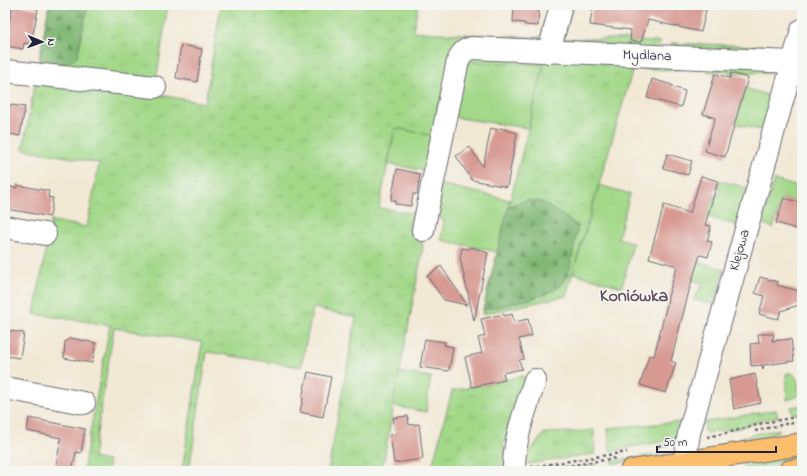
<svg xmlns="http://www.w3.org/2000/svg" width="807" height="476" font-family="'Indie Flower',sans-serif">
	<defs>
		<pattern id="grass-tufts" width="24" height="20" patternUnits="userSpaceOnUse"><rect width="24" height="20" fill="#a2d888"/><path d="M3 7l-1-3M5 7V3M7 7l1-3M15 17l-1-3M17 17v-4M19 17l1-3" fill="none" stroke="#8bb976"/></pattern>
		<pattern id="forest-firs" width="22" height="20" patternUnits="userSpaceOnUse"><rect width="22" height="20" fill="#81b874"/><path d="M5 1l3.5 6h-7zM16 11l3.5 6h-7z" fill="#699560"/></pattern>
	</defs>
	<rect width="100%" height="100%" fill="#f6f6f2"/>
	<filter id="ink" filterUnits="userSpaceOnUse"><feTurbulence type="fractalNoise" baseFrequency=".025" numOctaves="2"/><feDisplacementMap in="SourceGraphic" scale="8" xChannelSelector="R" yChannelSelector="G"/><feConvolveMatrix kernelMatrix="1 2 1 2 8 2 1 2 1" color-interpolation-filters="sRGB"/></filter>
	<filter id="wash" filterUnits="userSpaceOnUse"><feTurbulence type="fractalNoise" baseFrequency=".012" numOctaves="4" result="noise"/><feDisplacementMap in="SourceGraphic" scale="16" xChannelSelector="R" yChannelSelector="G"/><feGaussianBlur stdDeviation="0.9" result="paint"/><feColorMatrix in="noise" values="0 0 0 0 0 0 0 0 0 0 0 0 0 0 0 0 0 1.4 0 .05"/><feComposite in="paint" operator="in"/></filter>
	<g filter="url(#wash)">
		<rect width="100%" height="100%" fill="#f2e9d5"/>
		<g fill="url(#grass-tufts)" stroke="#627d62">
			<path d="M49,5H168L154,94L205,103L221,5H418L413,31L437,33L541,37L549,6L555,7L541,43H459L438,137L395,128L379,208L410,213L424,208C420,212 417,213 413,217C405,225 410,238 421,239L423,247L383,464V471H359V469L342,471H328L356,317L313,308L301,367L207,352L189,471H182L202,342L114,328L93,458L108,461L109,471H83L110,325L34,314L51,221L87,227L99,163L23,149Z"/>
			<polygon points="568,5 572,5 564,39 630,39 630,41 661,42 657,50 561,42"/>
			<polygon points="671,43 787,47 785,55 673,47"/>
			<polygon points="473,55 679,63 679,70 633,69 566,296 482,314 544,65 462,67"/>
			<polygon points="709,63 773,66 780,74 707,71"/>
			<polygon points="523,376 527,385 512,442 503,442 507,467 484,471 432,471 434,459 452,391"/>
			<polygon points="802,405 802,413 792,414 791,407"/>
			<polygon points="776,410 778,417 765,419 739,428 706,433 704,430 705,422"/>
			<polygon points="683,420 677,439 610,451 608,428 678,422"/>
			<polygon points="779,429 779,431 759,440 741,445 740,438 759,433"/>
			<polygon points="594,430 595,454 520,465 544,433 574,432"/>
			<polygon points="669,452 663,456 613,464 612,461"/>
			<polygon points="802,453 802,460 744,470 743,462"/>
			<polygon points="596,464 595,467 570,471 552,471"/>
			<polygon points="5,466 35,471 5,471"/>
		</g>
		<g fill="url(#forest-firs)" stroke="#526d58">
			<path d="M49,5H88L77,57C64,68 54,64 39,62Z"/>
			<polygon points="526,200 542,202 578,226 569,274 561,286 550,292 531,299 483,310 508,207"/>
		</g>
		<g fill="#a2d888" stroke="#627d62">
			<polygon points="471,62 544,65 528,128 452,117 462,67"/>
			<polygon points="745,88 773,97 764,131 715,118 719,106 738,112"/>
			<polygon points="395,128 438,137 431,172 388,164"/>
			<polygon points="719,180 747,188 736,225 690,212 695,198 712,203 714,195 719,196 721,189 717,188"/>
			<polygon points="774,180 802,188 802,203 782,198 773,228 762,223"/>
			<polygon points="439,184 510,200 497,252 441,240 444,221 434,213"/>
			<polygon points="599,185 630,194 618,238 633,243 622,287 573,273"/>
			<polygon points="681,257 724,269 714,304 693,300 703,283 692,280 695,272"/>
			<polygon points="399,372 431,377 426,412 393,406"/>
			<path d="M792,373C799,378 799,388 798,396L787,400L786,374Z"/>
		</g>
		<g id="blocks">
			<g fill="#d79a93">
				<polygon points="19,5 38,9 31,44 24,43 23,49 5,46 12,7 19,8"/>
				<polygon points="514,5 539,5 538,26 525,25 525,23 513,22"/>
				<polygon points="593,5 683,5 706,10 701,32 648,20 641,42 630,41 631,30 590,25"/>
				<polygon points="181,45 202,49 197,82 176,78"/>
				<polygon points="731,73 748,78 725,157 705,151 715,118 703,114 715,74 730,78"/>
				<polygon points="652,79 672,85 672,87 685,91 681,107 647,98"/>
				<polygon points="5,104 25,107 20,136 5,133"/>
				<polygon points="491,128 498,130 500,128 517,133 507,187 472,180 456,156 470,147 483,167"/>
				<polygon points="667,154 692,161 688,175 663,168"/>
				<polygon points="397,169 420,174 417,194 413,194 411,206 395,204 396,201 391,200"/>
				<polygon points="701,176 718,181 705,225 711,226 707,241 712,242 708,257 700,255 690,287 671,361 676,363 666,393 640,385 649,355 654,356 668,300 667,300 677,266 649,258 664,205 690,213"/>
				<polygon points="17,185 49,191 48,197 53,198 50,217 30,213 5,209 5,186 17,188"/>
				<polygon points="784,198 802,203 802,222 800,230 776,223"/>
				<polygon points="472,247 488,253 474,321 460,258 462,248 470,249"/>
				<polygon points="441,266 467,305 444,300 427,276"/>
				<polygon points="760,277 778,282 777,285 802,292 802,304 781,311 778,319 759,314 764,296 755,293"/>
				<polygon points="504,314 505,316 512,314 514,322 528,319 532,336 519,339 524,359 519,360 522,369 503,373 505,380 472,387 465,357 482,353 478,338 485,336 481,319"/>
				<polygon points="5,330 24,333 20,358 5,356"/>
				<polygon points="758,334 774,334 772,341 791,339 794,361 764,365 763,370 762,365 751,366 750,344 759,343"/>
				<polygon points="70,338 96,343 92,363 64,358 65,342"/>
				<polygon points="425,339 445,342 444,345 453,347 449,371 420,367"/>
				<polygon points="308,372 331,377 323,417 300,412 303,398 302,398"/>
				<polygon points="755,374 761,403 734,409 729,380"/>
				<polygon points="408,416 409,425 419,424 423,459 394,463 390,435 396,434 393,418"/>
				<polygon points="29,418 85,429 81,453 76,452 72,471 55,471 61,438 27,431"/>
			</g>
		</g>
	</g>
	<g filter="url(#ink)">
		<use href="#blocks" fill-opacity="0" stroke="#6b6871" stroke-width="1"/>
		<g fill="none" stroke-linecap="round" stroke-linejoin="round">
			<g stroke="#6b6871" stroke-width="24">
				<g id="minor">
					<polyline points="549,52 561,5"/>
					<polyline points="5,71 155,87"/>
					<polyline points="5,227 45,234"/>
					<path d="M423,230L457,65C460,56 462,50 472,48L793,62"/>
					<polyline points="5,388 84,403"/>
					<path d="M514,471C513,440 526,409 535,380"/>
					<polyline points="689,471 686,453 689,433 802,30"/>
				</g>
			</g>
			<g stroke="#6b6871" stroke-width="24">
				<g id="major">
					<polyline points="631,471 802,444"/>
					<polyline points="790,471 802,469"/>
				</g>
			</g>
			<g stroke="#6b6871" stroke-width="2.5" stroke-dasharray="3 3" stroke-linecap="butt">
				<polyline points="755,431 785,424 802,422"/>
				<polyline points="707,437 735,431 763,423 802,416"/>
				<polyline points="658,446 669,444"/>
				<polyline points="531,467 627,452"/>
				<polyline points="535,471 617,458"/>
			</g>
			<use href="#minor" stroke="#fff" stroke-width="22"/>
			<use href="#major" stroke="#fabe6d" stroke-width="22"/>
		</g>
	</g>
	<g text-anchor="middle" dominant-baseline="central" stroke-width="3.5" stroke-linejoin="round" paint-order="stroke">
		<g font-size="14" fill="#22223b" stroke="#f6f6f2">
			<text transform="translate(647 56) rotate(2)">Mydlana</text>
			<text transform="translate(740 250) rotate(-74)">Klejowa</text>
		</g>
		<g font-size="18" font-weight="bold" fill="#614c5a" stroke="#f6f6f2">
			<text x="634" y="297">Koniówka</text>
		</g>
	</g>
	<rect width="807" height="476" fill="none" stroke="#f6f6f2" stroke-width="20"/>
	<g transform="translate(42 42) rotate(92)" stroke="#f6f6f2" stroke-width="3" paint-order="stroke">
	<path d="M0-3L7 15L0 10L-7 15Z" fill="#22223b"/>
	<text y="-6" font-size="11" font-weight="bold" text-anchor="middle" fill="#22223b">N</text>
	</g>
	<path d="M657 446v6h119v-6" fill="none" stroke="#22223b" stroke-width="2"/>
	<text x="663" y="446" font-size="12" fill="#22223b" stroke="#f6f6f2" stroke-width="3" paint-order="stroke">50 m</text>
</svg>
